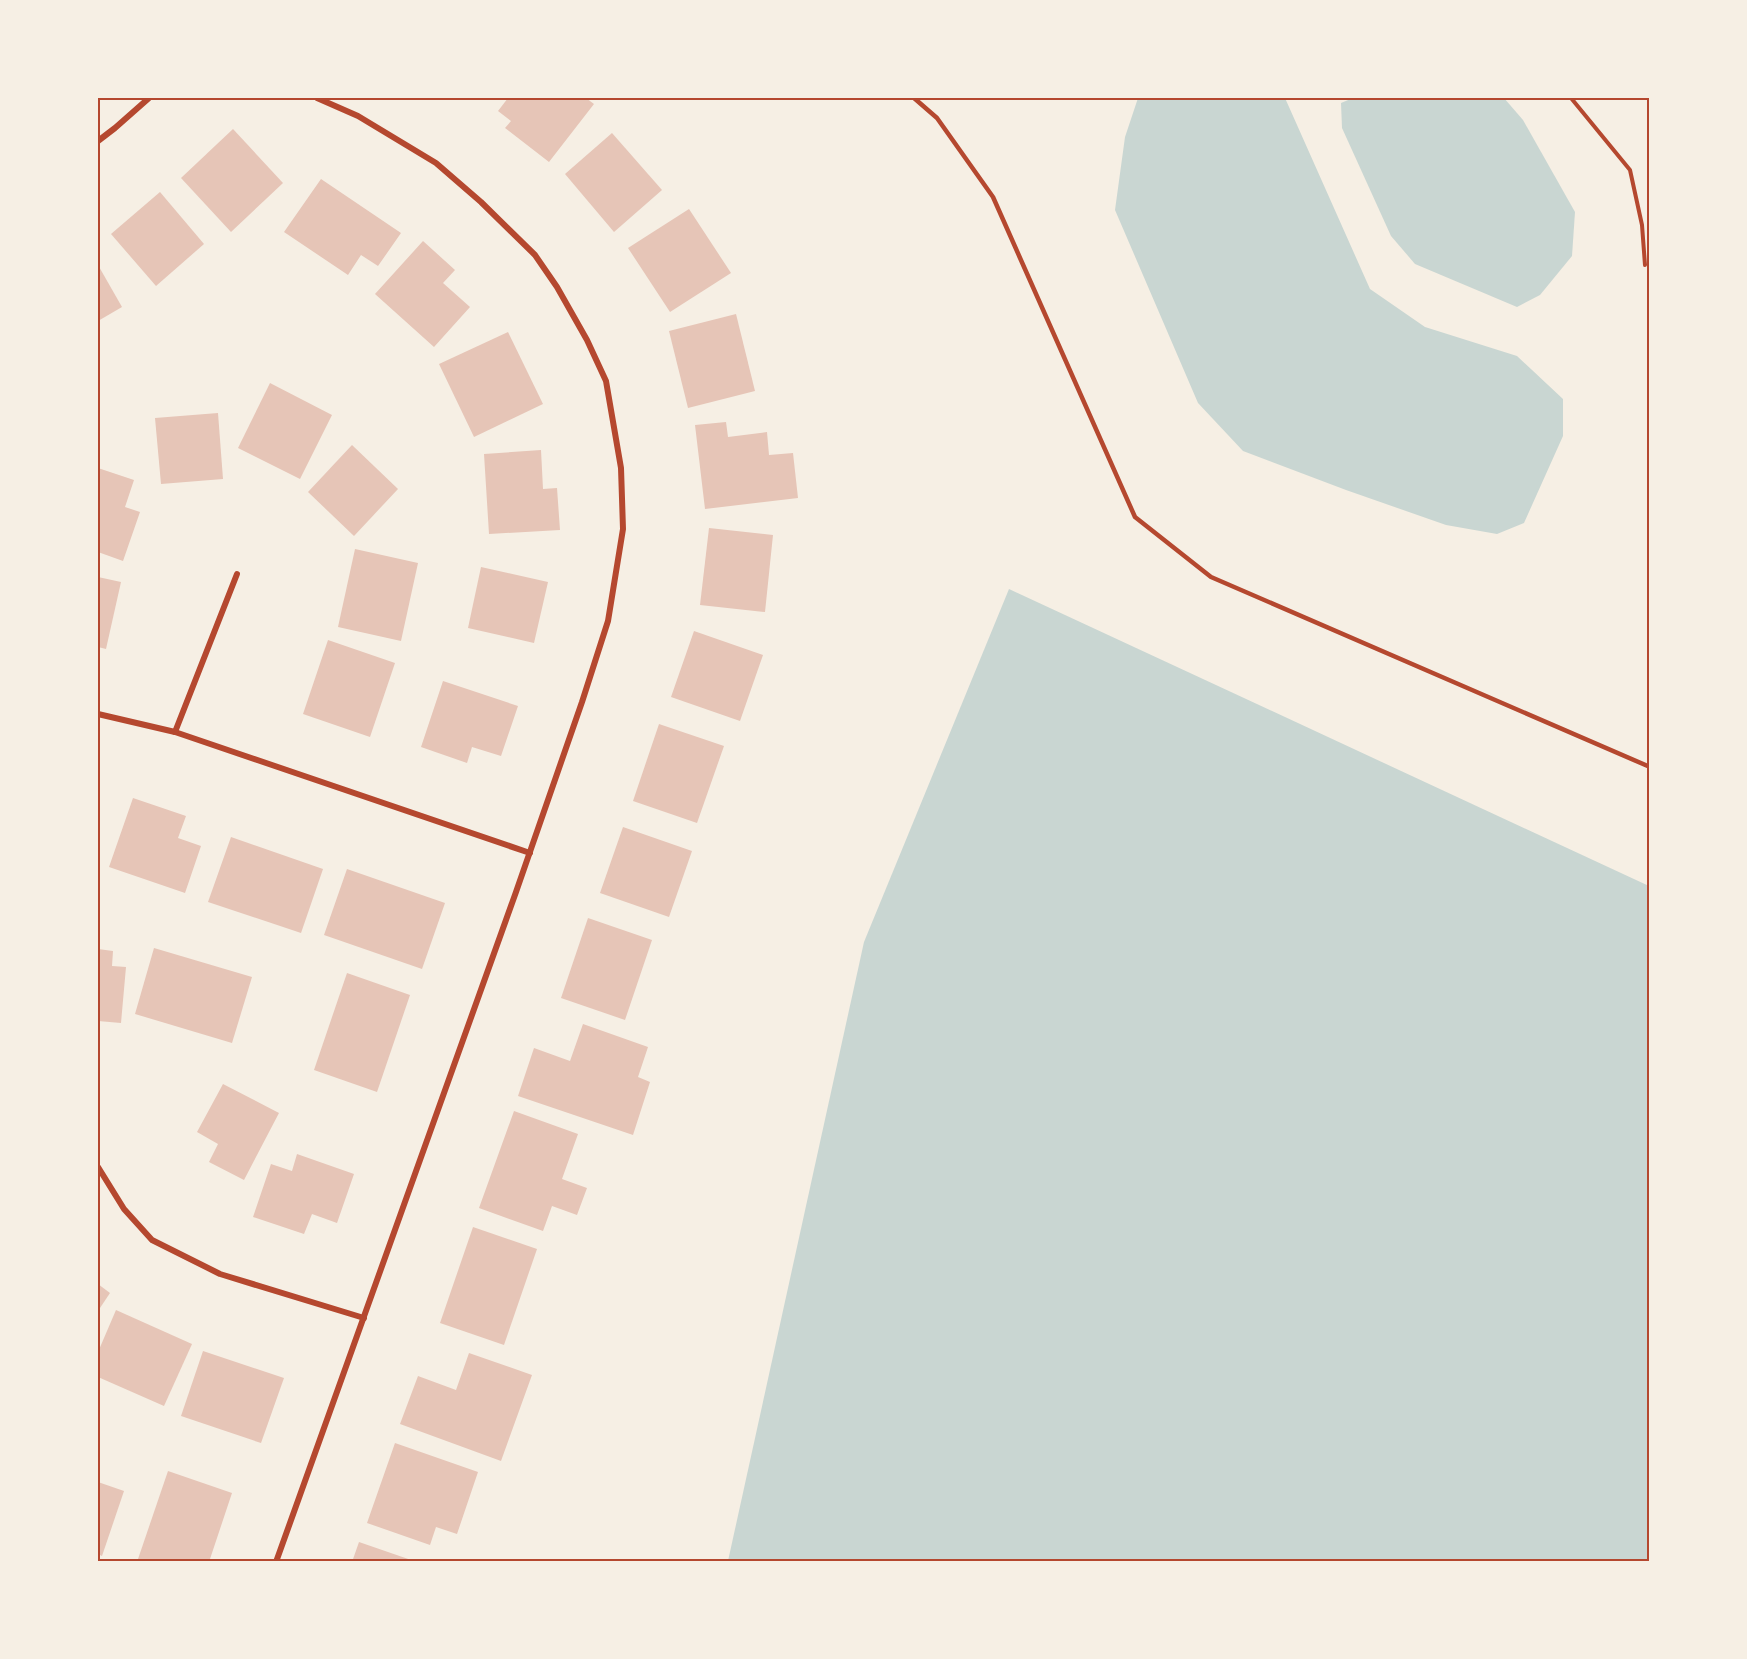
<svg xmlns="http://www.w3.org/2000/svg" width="1747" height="1659" font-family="Cabin,sans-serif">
	<rect width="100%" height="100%" fill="#f6efe4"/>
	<g fill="#c9d6d2">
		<polygon points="1138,98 1285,98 1370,289 1425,327 1517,356 1563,399 1563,436 1524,523 1497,534 1446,525 1346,490 1243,451 1198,403 1115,210 1125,137"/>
		<polygon points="1353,98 1504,98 1523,120 1575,212 1572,256 1540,295 1517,307 1415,264 1391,236 1342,128 1341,103"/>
		<polygon points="1009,589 1649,886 1649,1561 728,1561 864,942"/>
	</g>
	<g fill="#e6c5b7">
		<polygon points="508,98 586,98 594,104 549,162 505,128 511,121 498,111"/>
		<polygon points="233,129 283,183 231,232 181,178"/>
		<polygon points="612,133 662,190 614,232 565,174"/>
		<polygon points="321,179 401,233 378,266 361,255 348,275 284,232"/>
		<polygon points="160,192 204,244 156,286 111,234"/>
		<polygon points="689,209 731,273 670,312 628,248"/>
		<polygon points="423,241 455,270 443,283 470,307 434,347 375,294"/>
		<polygon points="98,265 122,307 98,321"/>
		<polygon points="736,314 755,391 688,408 669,331"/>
		<polygon points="508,332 543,404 474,437 439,364"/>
		<polygon points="270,383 332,415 300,479 238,448"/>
		<polygon points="218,413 223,479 161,484 155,418"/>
		<polygon points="726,422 728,437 767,432 769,455 793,453 798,498 705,509 695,425"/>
		<polygon points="352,445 398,489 354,536 308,492"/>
		<polygon points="541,450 543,489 557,488 560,530 489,534 484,454"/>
		<polygon points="98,468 134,480 125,507 140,512 123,561 98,552"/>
		<polygon points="709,528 773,535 765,612 700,605"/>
		<polygon points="355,549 418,563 401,641 338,627"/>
		<polygon points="481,567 548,582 534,643 468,628"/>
		<polygon points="98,577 121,582 106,649 98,647"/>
		<polygon points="694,631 763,655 740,721 671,697"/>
		<polygon points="328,640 395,663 370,737 303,714"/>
		<polygon points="443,681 518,706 501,756 472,747 467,763 421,747"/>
		<polygon points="659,724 724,746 697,823 633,801"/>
		<polygon points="133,798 186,816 178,838 201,846 185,893 109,867"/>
		<polygon points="623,827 692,851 669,917 600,893"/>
		<polygon points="231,837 323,869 301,933 208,902"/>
		<polygon points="347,869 445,903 422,969 324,935"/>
		<polygon points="588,918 652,940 625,1020 561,998"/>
		<polygon points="154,948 252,977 232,1043 135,1014"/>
		<polygon points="98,949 113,951 112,966 126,967 121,1023 98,1021"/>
		<polygon points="347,973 410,995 377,1092 314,1070"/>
		<polygon points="583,1024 648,1047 638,1077 650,1082 633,1135 518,1096 534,1048 570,1061"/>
		<polygon points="223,1084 279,1113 244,1180 209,1162 218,1144 197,1132"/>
		<polygon points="514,1111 578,1134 562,1179 587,1188 577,1215 552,1206 543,1231 479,1208"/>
		<polygon points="297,1154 354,1174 337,1223 312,1214 304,1234 253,1217 271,1164 292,1171"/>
		<polygon points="473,1227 537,1249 504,1345 440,1323"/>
		<polygon points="98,1284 110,1293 98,1311"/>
		<polygon points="116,1310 192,1344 164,1406 98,1377 98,1352"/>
		<polygon points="203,1351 284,1378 261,1443 181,1416"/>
		<polygon points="469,1353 532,1375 501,1461 400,1424 418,1376 456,1390"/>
		<polygon points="395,1443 478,1472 457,1534 436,1527 430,1545 367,1523"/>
		<polygon points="168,1471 232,1493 209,1562 137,1562"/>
		<polygon points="98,1482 124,1491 102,1556 98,1554"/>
		<polygon points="359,1542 414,1561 414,1562 352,1562"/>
	</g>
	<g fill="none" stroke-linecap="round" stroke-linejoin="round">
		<polyline stroke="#b5482f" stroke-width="4" points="1571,98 1630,170 1642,225 1645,265"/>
		<polyline stroke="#b5482f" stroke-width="4.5" points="914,98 937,118 993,197 1135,517 1211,577 1650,767"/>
		<g stroke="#b5482f" stroke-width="6">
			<polyline points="98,141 115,128 149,98"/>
			<polyline points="98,714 175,732 530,853"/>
			<polyline points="175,732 237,574"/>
			<polyline points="98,1167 124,1209 152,1240 220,1274 364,1318"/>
			<polyline points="276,1562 516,892 582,702 608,621 623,529 621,468 606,381 587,340 557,287 535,255 481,202 436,163 358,116 317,98"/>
		</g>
	</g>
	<rect width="1747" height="1659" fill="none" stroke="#f6efe4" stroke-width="198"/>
	<rect x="99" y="99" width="1549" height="1461" fill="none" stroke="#b5482f" stroke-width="2"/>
</svg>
